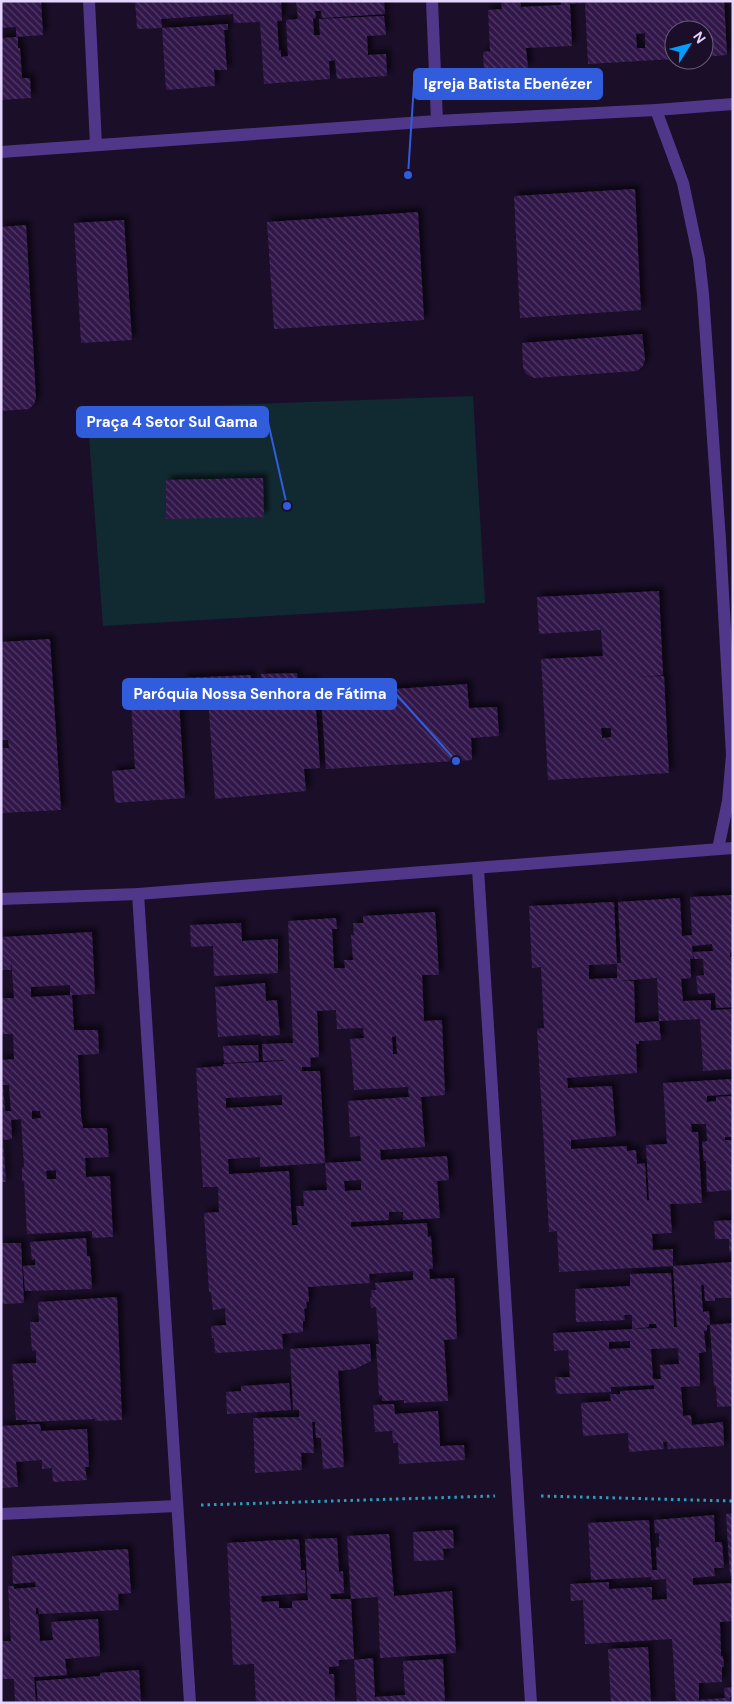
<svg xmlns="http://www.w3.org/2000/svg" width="734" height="1704" font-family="'DM Sans',sans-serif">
	<defs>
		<pattern id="building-back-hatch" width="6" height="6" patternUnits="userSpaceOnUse" patternTransform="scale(1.25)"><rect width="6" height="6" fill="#31194a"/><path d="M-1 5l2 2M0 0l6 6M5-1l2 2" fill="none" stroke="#4f3a65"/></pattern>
		<filter id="shadow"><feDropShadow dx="4.5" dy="-4.5" stdDeviation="2.5" flood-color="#0009"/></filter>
	</defs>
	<rect width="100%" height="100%" fill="#1a0e28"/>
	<polygon fill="#112a32" points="473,396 485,603 103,626 87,410"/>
	<g fill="url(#building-back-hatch)" fill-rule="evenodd" filter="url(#shadow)">
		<polygon points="1,1 41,1 43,35 16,37 16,27 1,28"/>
		<polygon points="135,1 281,1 282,21 277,21 279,51 281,50 281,57 288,56 286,20 298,19 296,1 384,1 385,14 322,18 321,11 315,11 316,18 313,19 314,35 320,35 319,19 384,16 386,35 367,36 368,55 386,54 387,76 337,79 335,60 329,61 330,79 264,84 260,22 234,23 233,14 161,19 162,28 137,29"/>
		<path d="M501,1H520L521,7L561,5V1H724L727,55L704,57V30H674V59L588,64L585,3L570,4L572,46L526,48L528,68L484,70L483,52L490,51L488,10L502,9ZM645,33V48H637L636,34Z"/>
		<polygon points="228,24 228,30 224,30 227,70 214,70 215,86 166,90 162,28"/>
		<polygon points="18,37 18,48 20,48 22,78 30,78 31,98 1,100 1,38"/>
		<polygon points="635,189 641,310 520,318 514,196"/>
		<polygon points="418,212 424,320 274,329 267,222"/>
		<polygon points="124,220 132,340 81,343 74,223"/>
		<polygon points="26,225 36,398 34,404 29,409 1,411 1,227"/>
		<polygon points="642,334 645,359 643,366 637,371 534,378 526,374 523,368 522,343"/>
		<polygon points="263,478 264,517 166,519 166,480"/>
		<path d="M659,591L663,675L638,677L664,676L669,773L548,780L541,659L603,656L601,630L539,634L537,597ZM601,728H611V737L602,738Z"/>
		<polygon points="50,639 61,810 1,813 1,748 9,748 8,740 1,740 1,642"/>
		<polygon points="297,673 298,681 314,680 320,768 304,769 306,791 215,799 208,697 184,698 183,678 251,675 251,684 262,684 261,674"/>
		<polygon points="467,684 469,708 497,707 499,736 471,738 472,760 326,769 321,694"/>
		<polygon points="178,685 185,798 115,803 112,771 135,769 130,688"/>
		<path d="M733,895V953H730V957H733V1007L716,1008L715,993L698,994L696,976L704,975L703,959H694L693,952L713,951L712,944L692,946L693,959H690L691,978L681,979L683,1001L711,1000V1010L733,1009V1069L703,1071L700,1019L659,1021L657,978L619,981H634L635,1023L659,1021L661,1040L639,1041V1044H636L637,1073L567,1078L568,1088L612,1086L616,1136L571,1140V1149L627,1146V1151L636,1150L637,1164L645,1163L647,1200H649L646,1145L667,1144L663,1083L733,1079V1094L707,1096V1102L716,1101V1097L733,1096V1137H725V1140H733V1190L707,1192L706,1161H704L702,1142L707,1141L706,1124H691L692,1132H698L702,1203L670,1204L672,1233L652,1234L653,1250L673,1249V1266L559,1272L557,1231L549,1232L537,1029L544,1028L541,967L532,968L529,906L614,902L617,963H621L618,902L680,898L682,936L692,935L690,897ZM617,964V978L589,979V965Z"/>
		<path d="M435,912L439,975H422L424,1021L442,1020L445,1095L421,1097L425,1147L380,1150L381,1160L447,1156L449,1180L437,1181L440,1218L403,1220V1212H389V1220L351,1222V1227L427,1223L428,1237L431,1236L433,1269H429L430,1279L454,1278L457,1339L444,1340L448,1401L404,1403V1400L382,1401V1395L379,1396L376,1344H379L376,1307L371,1308L370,1297H372L371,1290H376L375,1283L413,1280V1271L369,1274L370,1283L308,1287L309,1302H306L307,1308L304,1309L305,1321H303V1332L282,1334L283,1349L215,1353L214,1338H212L211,1326L226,1325L225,1308L213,1310L211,1292H209L204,1213L219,1212L218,1187H203L196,1068L223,1066V1064L283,1061V1060L263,1061L262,1044L293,1043L288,921L336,918L337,929H332L334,968H345L344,960H353L351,935H354L353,923H363V916ZM336,1010L337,1029L363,1028L364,1038L350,1039L354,1090L408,1087L409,1097L348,1101L350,1137L360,1136L361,1161L325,1163L320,1071H302V1067H311L310,1058L319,1057L317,1011ZM396,1036L397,1054H393L392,1037ZM282,1095V1105L226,1108V1098ZM260,1157V1167L325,1163L327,1190L303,1191L304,1206H296L298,1225H292L289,1171L229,1174L228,1159ZM361,1180V1190L345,1191L344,1181Z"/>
		<polygon points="241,923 242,941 278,939 278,973 214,976 213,946 191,947 190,925"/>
		<path d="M92,932L95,994L72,995L74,1030H98L99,1054L78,1055L81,1116L83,1128H107L109,1157L85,1158L86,1177L110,1176L113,1237L92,1238V1231L27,1234L24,1181H22V1168L24,1167L21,1119L11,1120L12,1139L3,1140L6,1182H1V1086H3L5,1111H11L9,1085H1V1060L14,1059L13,1034H1V998H14L11,959V970H1V937ZM70,985V995L31,997V987ZM32,1111H40L41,1118L32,1119ZM56,1170V1179H47L46,1171Z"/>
		<polygon points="265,983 266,1001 277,1000 280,1035 261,1036 261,1034 218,1037 215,987"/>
		<polygon points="258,1045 259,1061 224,1063 223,1046"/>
		<polygon points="733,1220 733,1251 729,1252 729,1239 715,1239 714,1221"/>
		<polygon points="86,1238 87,1256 90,1256 92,1289 25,1291 23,1266 35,1265 35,1259 32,1260 30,1242"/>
		<polygon points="1,1243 21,1243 24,1303 1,1304"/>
		<path d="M733,1262V1298H715V1301H705L704,1285H701L703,1312L709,1311L710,1325H707V1331H704L706,1352L699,1353L700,1386L681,1387L683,1416L691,1415L692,1425L723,1422L724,1446L668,1449L667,1442H663L664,1449L629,1452L628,1433L583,1436L581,1403L611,1401L610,1394H620V1391L654,1389V1385L611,1387V1392L556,1394L555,1377H570L568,1350L554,1351L553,1333L657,1328L656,1324H649V1327L632,1329V1315H624L625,1320L576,1322L575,1289L630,1286V1274L671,1273L674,1327H677L673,1266ZM630,1341V1348L609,1349V1342ZM678,1348L679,1364L660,1365L661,1379H653L651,1349Z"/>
		<polygon points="117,1297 122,1420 95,1421 95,1419 27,1422 27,1420 16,1420 12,1364 36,1363 36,1350 32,1351 30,1322 39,1322 38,1302"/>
		<polygon points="733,1323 733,1406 717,1407 716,1385 714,1386 710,1325"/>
		<polygon points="370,1344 371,1361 355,1369 338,1371 344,1467 323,1469 321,1438 316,1438 315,1422 312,1422 314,1453 301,1453 302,1470 255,1473 253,1418 299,1417 299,1410 293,1410 290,1349"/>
		<polygon points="289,1383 291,1410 227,1414 226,1392 241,1391 241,1386"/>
		<polygon points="394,1404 395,1414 438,1411 440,1446 464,1445 465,1460 399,1464 398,1443 393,1443 392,1431 375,1432 373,1405"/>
		<polygon points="40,1424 41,1431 87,1429 89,1467 85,1467 87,1480 53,1482 52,1468 42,1469 42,1460 16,1462 18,1487 1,1488 1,1426"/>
		<polygon points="733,1513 733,1575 730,1576 726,1514"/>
		<polygon points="714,1515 715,1542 722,1542 724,1568 714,1568 715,1576 693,1578 693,1585 733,1583 733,1621 720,1622 721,1656 723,1656 724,1667 722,1667 722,1682 699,1683 699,1700 725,1698 724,1688 733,1687 733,1697 730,1697 730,1703 667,1703 667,1701 676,1701 672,1639 585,1644 583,1600 571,1601 570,1584 609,1582 609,1589 652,1587 652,1600 667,1599 666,1579 651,1580 651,1577 591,1580 588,1523 649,1520 652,1570 657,1570 656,1547 659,1547 659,1533 655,1533 654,1520"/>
		<polygon points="453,1530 454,1548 443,1549 444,1560 414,1561 413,1532"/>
		<polygon points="389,1534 394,1596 452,1591 456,1653 380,1658 378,1597 351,1599 354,1659 339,1660 339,1666 329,1667 329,1674 334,1674 335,1701 317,1703 256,1703 254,1664 233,1665 227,1543 299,1539 301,1570 305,1570 306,1593 261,1596 262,1602 279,1601 279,1608 292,1608 292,1601 308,1600 305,1539 337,1538 339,1572 343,1571 344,1593 330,1594 331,1599 351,1599 347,1536"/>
		<polygon points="128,1549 131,1593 118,1594 119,1610 39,1614 38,1608 36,1608 36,1615 38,1614 40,1641 53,1640 51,1622 98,1619 100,1656 65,1659 67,1675 34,1677 36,1703 15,1703 14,1679 1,1679 1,1641 11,1641 8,1586 14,1586 14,1589 36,1587 35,1582 13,1584 12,1556"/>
		<polygon points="648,1647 651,1703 611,1703 608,1649"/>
		<polygon points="373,1658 375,1697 405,1695 403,1661 443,1659 445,1703 357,1703 354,1660"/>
		<polygon points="139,1670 141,1703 38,1703 36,1681 100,1676 100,1673"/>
	</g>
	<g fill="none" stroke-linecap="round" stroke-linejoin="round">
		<g stroke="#289ebf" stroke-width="3" stroke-dasharray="2.5 4" stroke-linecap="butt">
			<polyline points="541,1496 733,1501"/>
			<polyline points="201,1505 495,1496"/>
		</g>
		<polyline stroke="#513789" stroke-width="12" points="656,110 683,183 699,259 703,294 720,540 732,755 728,801 718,849"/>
		<g stroke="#513789" stroke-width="12">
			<polyline points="89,1 96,145"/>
			<polyline points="432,1 437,121"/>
			<polyline points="1,152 437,121 656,110 733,104"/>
			<polyline points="478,869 531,1703"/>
			<polyline points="138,894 190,1703"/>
			<polyline points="1,899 138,894 733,848"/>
			<polyline points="1,1514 177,1506"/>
		</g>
	</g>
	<path fill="none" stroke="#315cdc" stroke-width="2" d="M408 175L414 84M287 506L268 422M456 761L396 694"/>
	<g fill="#315cdc" stroke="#1a0e28" stroke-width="2">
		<circle cx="408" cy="175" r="5"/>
		<circle cx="287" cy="506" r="5"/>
		<circle cx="456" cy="761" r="5"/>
	</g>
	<g fill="#315cdc" stroke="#315cdc" stroke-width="2">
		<rect x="414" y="69" width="188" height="30" rx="5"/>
		<rect x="77" y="407" width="191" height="30" rx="5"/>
		<rect x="123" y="679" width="273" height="30" rx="5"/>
	</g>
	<g font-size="15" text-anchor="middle" font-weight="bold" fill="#fff">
		<text x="508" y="89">Igreja Batista Ebenézer</text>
		<text x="172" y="427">Praça 4 Setor Sul Gama</text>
		<text x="260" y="699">Paróquia Nossa Senhora de Fátima</text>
	</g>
	<rect width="734" height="1704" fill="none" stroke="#e5d5ff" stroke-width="5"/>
	<g transform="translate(689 45) rotate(54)"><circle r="24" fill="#1a0e28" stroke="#6b5e7e"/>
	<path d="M0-4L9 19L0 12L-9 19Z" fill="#019eff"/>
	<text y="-8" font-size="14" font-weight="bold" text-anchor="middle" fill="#e5d5ff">N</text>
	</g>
</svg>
